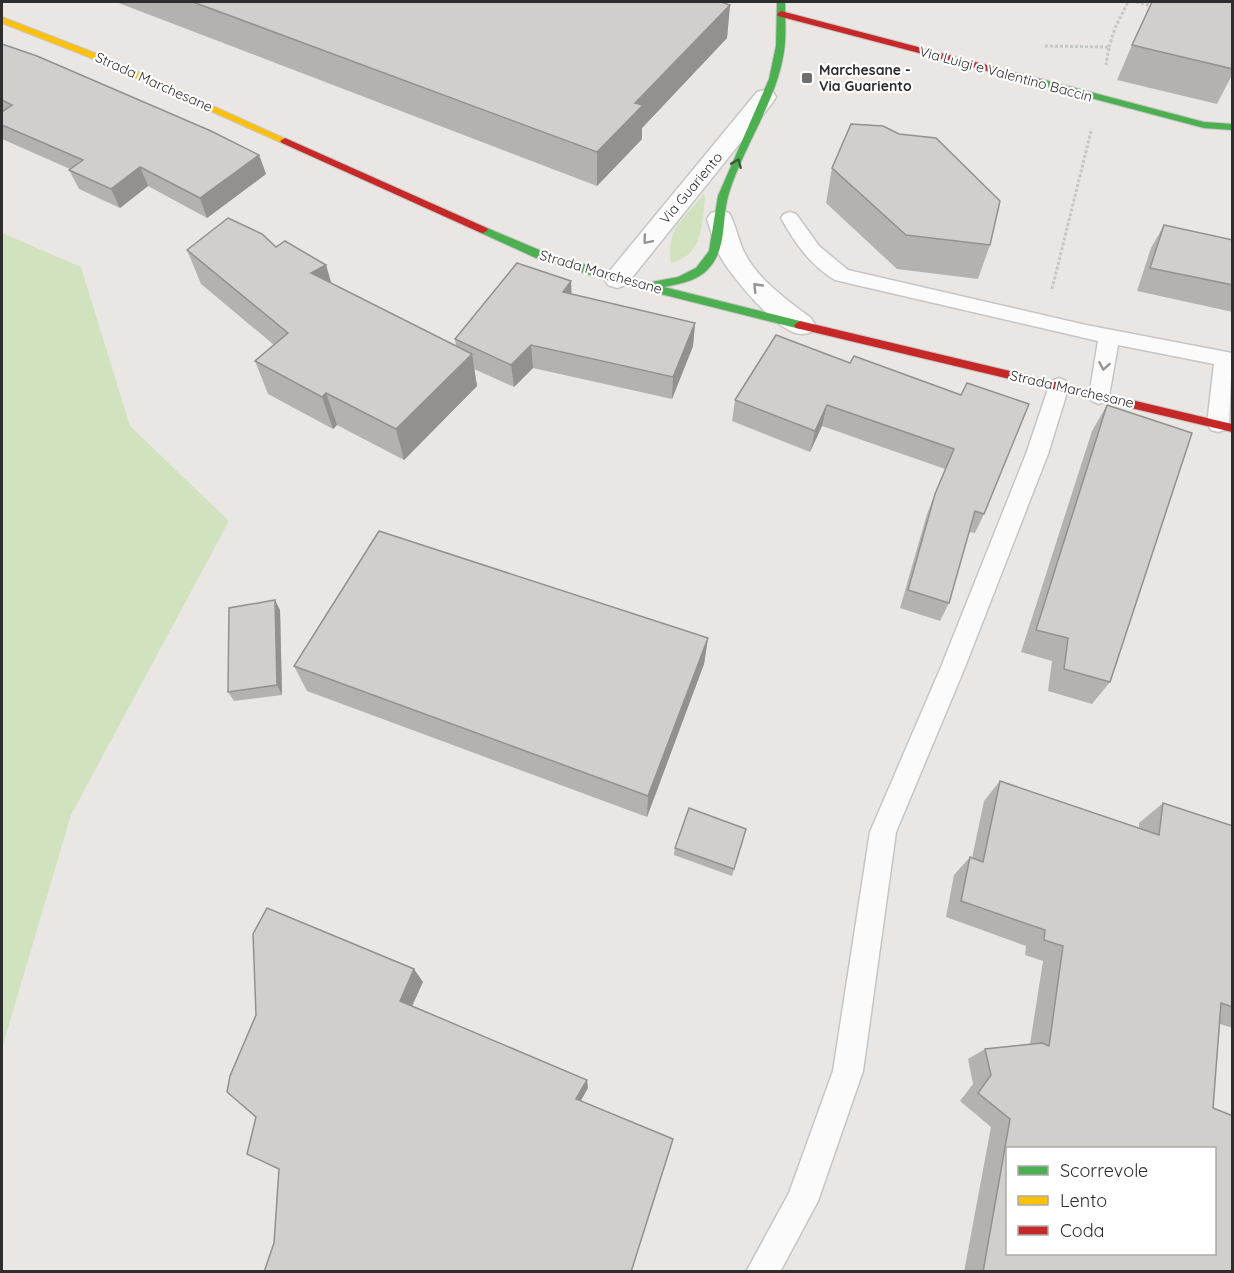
<svg xmlns="http://www.w3.org/2000/svg" width="1234" height="1273" font-family="Quicksand,sans-serif">
	<rect width="100%" height="100%" fill="#eae6e3"/>
	<g fill="#d0e3be">
		<path d="M704,194L705,197C702,224 704,255 671,263C666,229 683,219 704,194Z"/>
		<polygon points="2,233 81,267 130,426 229,521 71,815 2,1048"/>
	</g>
	<g fill="none" stroke-linecap="round" stroke-linejoin="round">
		<g stroke="#c6c5c5" stroke-width="3">
			<g id="lane">
				<path d="M790,212L796,214L819,246L848,270L1086,325L1232,353L1229,424L1225,430L1218,432L1211,430L1207,424L1214,364L1118,345L1109,396L1106,401L1099,404L1092,401L1089,396L1098,341L835,280C810,265 795,243 781,218L784,214Z"/>
				<polygon points="1059,378 1066,381 1069,386 1048,454 965,667 896,832 863,1071 818,1201 780,1272 746,1272 789,1193 833,1071 870,832 941,667 1026,454 1049,386 1052,381"/>
			</g>
		</g>
		<g stroke="#c6c5c5" stroke-width="3">
			<g id="street">
				<polygon points="765,90 773,92 776,97 773,102 626,285 617,288 608,285 604,279 608,273 757,92"/>
				<path d="M720,211L729,213C736,225 738,240 744,252C758,280 787,300 811,318L815,325L811,332C808,333 805,334 802,334C779,335 729,274 719,254C714,243 711,231 707,219L711,213Z"/>
			</g>
		</g>
		<g stroke="#c6c5c5" stroke-width="2">
			<g id="fast">
				<path d="M777,2H785C785,22 787,42 782,62C772,108 743,148 729,193C721,218 728,247 709,268C698,281 679,284 664,287L800,321L806,325L804,328L800,329L613,282L536,258L479,232V228H487L544,252L646,283L678,277L696,268L709,251L718,196L769,79L776,46Z"/>
				<polygon points="1041,79 1204,122 1232,124 1232,130 1204,128 1038,84 1038,80"/>
			</g>
		</g>
		<g stroke="#c6c5c5" stroke-width="2">
			<polygon id="slow" points="2,17 105,57 290,141 288,143 282,143 99,61 2,23"/>
		</g>
		<g stroke="#c6c5c5" stroke-width="2">
			<g id="jam">
				<polygon points="781,11 1044,80 1046,82 1041,85 778,16 777,14"/>
				<polygon points="285,138 487,228 488,230 483,233 479,232 282,143 280,141"/>
				<polygon points="800,321 1232,424 1232,432 796,328 794,325"/>
			</g>
		</g>
		<g stroke="#c7c7c6" stroke-width="3" stroke-dasharray="3 2" stroke-linecap="butt">
			<polyline points="1136,2 1153,6"/>
			<polyline points="1045,46 1109,47 1106,65"/>
			<polyline points="1109,47 1115,28 1128,2"/>
			<polyline points="1052,289 1091,131"/>
		</g>
		<use href="#lane" fill="#fcfbfb" fill-rule="evenodd"/>
		<use href="#street" fill="#fcfbfb" fill-rule="evenodd"/>
		<use href="#fast" fill="#4caf50" fill-rule="evenodd"/>
		<use href="#slow" fill="#ffc107" fill-rule="evenodd"/>
		<use href="#jam" fill="#c62828" fill-rule="evenodd"/>
	</g>
	<g fill="#b4b2af">
		<polygon points="116,2 352,2 730,5 727,38 642,128 642,139 597,186"/>
		<polygon points="1233,2 1233,73 1217,104 1117,80 1132,45"/>
		<polygon points="2,44 259,155 266,174 207,218 148,186 120,208 79,189 69,170 70,169 2,139"/>
		<polygon points="832,168 990,245 978,279 897,269 826,203"/>
		<polygon points="1164,225 1233,240 1233,312 1137,291 1151,248"/>
		<polygon points="187,250 326,265 331,283 456,346 455,339 571,294 695,323 693,346 672,399 533,368 514,387 474,369 477,386 404,460 337,425 333,429 268,394 255,361 274,345 201,284"/>
		<polygon points="850,363 961,395 984,514 975,533 969,532 949,603 940,621 900,608 927,514 945,469 822,426 810,452 732,421 735,400"/>
		<polygon points="1107,405 1110,682 1092,704 1048,691 1052,661 1021,652 1092,431"/>
		<polygon points="280,610 282,695 234,701 228,692"/>
		<polygon points="708,638 704,664 647,817 307,691 294,666"/>
		<polygon points="1000,781 1139,828 1139,823 1163,803 1233,826 1233,1028 1220,1024 1213,1108 1233,1272 964,1272 991,1127 960,1101 973,1084 968,1059 985,1049 1030,1044 1043,961 1025,955 1026,946 946,917 954,875 970,857 972,858 984,801"/>
		<polygon points="746,829 732,876 674,855 675,848"/>
	</g>
	<g fill="#92918f">
		<polygon points="730,5 727,38 642,128 642,139 597,186 597,152 635,103"/>
		<polygon points="259,155 266,174 207,218 200,198"/>
		<polygon points="140,167 148,186 120,208 111,189"/>
		<polygon points="326,265 336,299 311,273"/>
		<polygon points="571,281 572,305 563,292"/>
		<polygon points="695,323 693,346 672,399 673,377"/>
		<polygon points="531,345 533,368 514,387 511,365"/>
		<polygon points="472,354 477,386 404,460 396,429"/>
		<polygon points="326,393 337,425 333,429 322,397"/>
		<polygon points="827,405 822,426 810,452 815,431"/>
		<polygon points="275,600 280,610 282,695 277,685"/>
		<polygon points="708,638 704,664 647,817 648,796"/>
		<polygon points="414,969 423,982 409,1013 400,1001"/>
		<polygon points="587,1080 588,1088 578,1106 576,1099"/>
	</g>
	<g fill="#d1cfcc" stroke="#92918f" stroke-width="1.5" fill-rule="evenodd">
		<polygon points="193,2 721,2 730,5 635,103 643,105 597,152"/>
		<polygon points="1152,2 1233,2 1233,69 1132,45"/>
		<polygon points="2,44 37,56 211,131 259,155 200,198 140,167 111,189 69,170 83,160 2,125 2,112 12,105 2,100"/>
		<polygon points="851,124 883,126 899,134 936,138 1000,201 990,245 906,235 832,168"/>
		<polygon points="228,218 262,234 276,247 285,241 326,265 311,273 472,354 396,429 326,393 322,397 255,361 288,333 187,250"/>
		<polygon points="1164,225 1233,240 1233,285 1150,268"/>
		<polygon points="517,263 571,281 563,292 695,323 673,377 531,345 511,365 455,339"/>
		<polygon points="776,335 850,363 854,356 961,395 967,383 1029,404 984,514 975,511 949,603 908,590 935,494 954,449 827,405 815,431 735,400"/>
		<polygon points="1107,405 1192,433 1110,682 1064,669 1068,638 1036,630"/>
		<polygon points="379,531 708,638 648,796 294,666"/>
		<polygon points="275,600 277,685 228,692 229,608"/>
		<path d="M1000,781L1159,835L1163,803L1233,826V1007L1221,1003L1213,1108L1233,1116V1272H983L1010,1119L978,1093L991,1075L985,1049L1042,1043L1049,1046L1063,946L1044,940L1045,930L961,901L970,857L983,862ZM1008,1149H1215V1254H1008Z"/>
		<polygon points="689,808 746,829 734,869 675,848"/>
		<polygon points="267,908 414,969 400,1001 587,1080 576,1099 673,1139 631,1272 264,1272 274,1243 279,1169 247,1154 256,1117 227,1092 230,1076 256,1015 253,934"/>
	</g>
	<defs><path id="oneway-chevron" d="M-2-3.5L2.5 0L-2 3.5" fill="none" stroke-width="1.6" stroke-linecap="round" stroke-linejoin="round" transform="scale(1.5)"/></defs>
	<use stroke="#385a39" href="#oneway-chevron" transform="translate(737 163) rotate(-67)"/>
	<g stroke="#949494">
		<use href="#oneway-chevron" transform="translate(647 240) rotate(130)"/>
		<use href="#oneway-chevron" transform="translate(757 287) rotate(-134)"/>
		<use href="#oneway-chevron" transform="translate(1104 366) rotate(100)"/>
	</g>
	<rect fill="#6f6e6d" stroke="#fff" stroke-width="2" x="801" y="72" width="12" height="12" rx="3"/>
	<g text-anchor="middle" dominant-baseline="central" stroke-width="4.5" stroke-linejoin="round" paint-order="stroke">
		<g font-size="14" font-weight="bold" fill="#2d2d2d" stroke="#fff" text-anchor="start">
			<text x="819" y="70">Marchesane -<tspan x="819" dy="16">Via Guariento</tspan></text>
		</g>
		<g font-size="14" fill="#2d2d2d" stroke="#fff">
			<text transform="translate(1006 74) rotate(15)">Via Luigi e Valentino Baccin</text>
			<text transform="translate(154 82) rotate(24)">Strada Marchesane</text>
			<text transform="translate(691 188) rotate(-50)">Via Guariento</text>
			<text transform="translate(601 272) rotate(16)">Strada Marchesane</text>
			<text transform="translate(1072 389) rotate(13)">Strada Marchesane</text>
		</g>
	</g>
	<rect width="1234" height="1273" fill="none" stroke="#2d2d2d" stroke-width="6"/>
	<rect x="1006" y="1147" width="210" height="108" fill="#ffffff" stroke="#ababab" stroke-width="1.5"/>
	<rect x="1018" y="1166" width="30" height="9" fill="#4caf50" stroke="#ababab" stroke-width="1.5"/>
	<text x="1060" y="1177" font-size="18" fill="#2d2d2d">Scorrevole</text>
	<rect x="1018" y="1196" width="30" height="9" fill="#ffc107" stroke="#ababab" stroke-width="1.5"/>
	<text x="1060" y="1207" font-size="18" fill="#2d2d2d">Lento</text>
	<rect x="1018" y="1226" width="30" height="9" fill="#c62828" stroke="#ababab" stroke-width="1.5"/>
	<text x="1060" y="1237" font-size="18" fill="#2d2d2d">Coda</text>
</svg>
